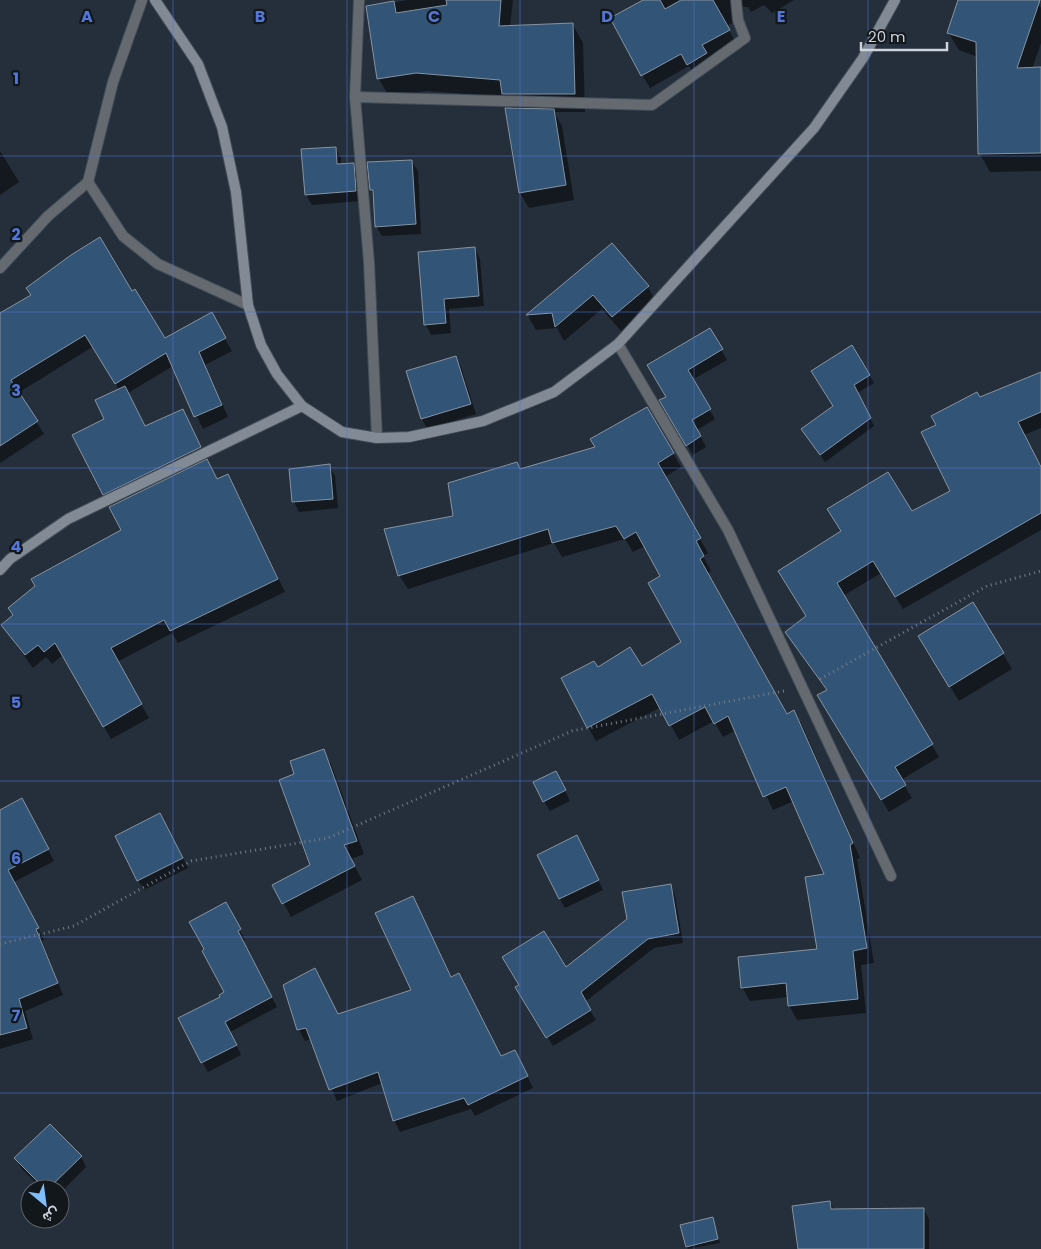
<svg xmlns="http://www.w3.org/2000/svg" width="1041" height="1249" font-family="Poppins,Vazirmatn,sans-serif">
	<rect width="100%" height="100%" fill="#242f3b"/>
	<g fill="#0007">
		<polygon points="407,0 513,0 510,26 573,25 583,43 585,112 554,112 562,126 574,200 529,208 520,193 513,109 506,97 427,91 389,96 378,78 368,7"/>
		<polygon points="645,0 794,0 772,13 764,5 751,12 748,7 740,7 737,20 727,26 736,44 709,59 714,67 696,77 689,66 650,88 642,75"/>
		<polygon points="959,0 1029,0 1038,3 1041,8 1041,43 1032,69 1041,69 1041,171 990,172 980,154 978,57 959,50 948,32"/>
		<polygon points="335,148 341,158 341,165 353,164 359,174 361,201 312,205 306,195"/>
		<polygon points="0,151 19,182 0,195"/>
		<polygon points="412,162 418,171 421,234 382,236 376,226 374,196 371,190"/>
		<polygon points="612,245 648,287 656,302 621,331 602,309 564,341 557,328 536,330 528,316"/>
		<polygon points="475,249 480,259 484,306 449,309 451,333 431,335 426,325"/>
		<polygon points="132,292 164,339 211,314 232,351 205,365 228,417 203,429 173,366 128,393 146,428 183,410 217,480 235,488 285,592 178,643 172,633 117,662 149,718 111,739 63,655 52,664 46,657 33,668 2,625 14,616 36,587 122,530 104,494 106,419 119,390 94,346 18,393 44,434 0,463 0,315"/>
		<polygon points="709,329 727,360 692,380 715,419 697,430 706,447 693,455 661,401 668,397"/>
		<polygon points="852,347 874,383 857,393 874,426 825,462 807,436 834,407"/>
		<polygon points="456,357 461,367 476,414 427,429 422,419 408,372"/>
		<polygon points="1041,376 1041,428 1024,435 1041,468 1041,530 903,609 881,573 843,596 939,757 901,780 912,798 889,812 826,708 827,691 786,632 808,617 787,584 952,491 937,425 980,399"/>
		<polygon points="647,409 681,467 665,477 708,553 703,556 711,571 707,574 787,715 793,711 802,725 860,858 857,859 874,963 861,965 866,1013 797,1020 789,1005 788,997 750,1001 742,987 818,950 826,874 794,801 773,810 736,730 723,737 714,721 679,740 661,707 596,741 588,727 641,668 683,642 662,577 645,546 633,552 625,539 562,557 554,543 408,589 399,575 454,517 517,463 521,470 597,448"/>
		<polygon points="329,466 335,476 338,508 299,512 294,502 291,470"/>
		<polygon points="973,603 1012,669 959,701 928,651"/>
		<polygon points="323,751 331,764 364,854 351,859 362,880 291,917 274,885 312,865 296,775"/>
		<polygon points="561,782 570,801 550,811 544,801"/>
		<polygon points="28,811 54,861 14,882 44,940 42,941 63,995 25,1011 33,1039 0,1049 0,812"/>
		<polygon points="166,825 188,868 144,890 138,880"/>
		<polygon points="582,846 603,890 565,908 560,899"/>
		<polygon points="670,886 675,895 683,943 654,948 585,1002 596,1020 553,1046 517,988 566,969"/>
		<polygon points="225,903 245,940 242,941 277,1007 230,1032 241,1055 208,1072 202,1062 221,997 225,992"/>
		<polygon points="419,909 452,978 501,1058 521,1063 533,1088 475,1116 471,1109 400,1132 394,1120 382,1083 337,1101 311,1039 305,1041 299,1030 413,991"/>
		<polygon points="81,1157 86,1167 60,1193 60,1189 42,1189 21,1168 16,1158"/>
		<polygon points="830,1202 834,1210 924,1209 929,1219 929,1249 799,1249"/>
		<polygon points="712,1219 720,1243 688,1249 687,1247"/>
	</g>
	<g fill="#325477" stroke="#8693a1">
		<polygon points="446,0 501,0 499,26 573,23 575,94 502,94 500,80 416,73 377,79 366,6 394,1 396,13 447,5"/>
		<polygon points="643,0 660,0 665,9 681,0 713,0 730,30 702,45 707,53 687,65 681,54 641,76 610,18"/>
		<polygon points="958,0 1040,0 1017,68 1041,67 1041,153 978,154 976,42 947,33"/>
		<polygon points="505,108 554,109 566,185 519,193"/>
		<polygon points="336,147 337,164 354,163 356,191 305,195 301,149"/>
		<polygon points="412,160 416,224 375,227 373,190 370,190 367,162"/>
		<polygon points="100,237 132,291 135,289 165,338 212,312 226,338 199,352 222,405 194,417 166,353 115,384 85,335 11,380 38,421 0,446 0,313 31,295 26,288 71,255"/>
		<polygon points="612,243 649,286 612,317 593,295 555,327 552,313 526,315"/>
		<polygon points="475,247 479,296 444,299 446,323 424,325 418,252"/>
		<polygon points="710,328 723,349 688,370 711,409 692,420 701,436 686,446 659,400 666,397 647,365"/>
		<polygon points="852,345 870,375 854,385 871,418 820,455 801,429 833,406 811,371"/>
		<polygon points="456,356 471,404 421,419 406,371"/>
		<polygon points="1041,372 1041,412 1018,422 1041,467 1041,513 895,597 873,561 837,583 933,744 895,767 906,785 881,800 817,695 827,690 785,632 806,616 778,571 841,531 827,509 888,472 912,511 950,491 921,432 936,425 931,416 977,392 980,397"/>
		<polygon points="125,386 145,426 183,409 201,447 103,495 72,435 104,419 95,400"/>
		<polygon points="647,407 674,453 658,463 701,538 696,541 704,556 700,559 787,714 794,710 853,843 850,845 867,948 853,951 858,999 788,1006 786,983 741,988 738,957 817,949 805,877 824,874 786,787 763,797 728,716 714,724 705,707 669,726 652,694 587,728 561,678 594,661 598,667 630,647 642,666 681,642 648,583 660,576 636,532 624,539 616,526 552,543 548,529 398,576 384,529 453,516 448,483 517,462 520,469 595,447 590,439"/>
		<polygon points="207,459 217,479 228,474 278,579 170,631 164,620 111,648 142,704 103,727 55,643 44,652 38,645 25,655 1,625 13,615 8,608 35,586 31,579 121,530 109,507"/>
		<polygon points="330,464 333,499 292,502 289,469"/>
		<polygon points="973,602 1004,653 949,687 918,636"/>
		<polygon points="324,749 357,841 344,845 355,866 282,904 272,885 310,865 279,780 294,774 290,761"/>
		<polygon points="556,771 566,790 543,802 533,782"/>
		<polygon points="22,798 49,849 8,870 39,928 36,929 58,983 19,999 27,1028 0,1035 0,810"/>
		<polygon points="160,813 183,858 137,881 115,836"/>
		<polygon points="577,835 599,880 559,899 537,855"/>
		<polygon points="671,884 679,933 648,939 581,992 591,1010 546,1038 515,987 519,985 502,957 544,931 566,967 627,919 622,892"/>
		<polygon points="413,896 451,977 459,973 501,1056 515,1050 528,1076 468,1105 464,1098 393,1121 378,1072 329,1090 306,1028 297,1030 283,985 315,968 338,1014 411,990 375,913"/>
		<polygon points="226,902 241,929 238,931 272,997 225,1022 237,1045 201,1063 178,1018 220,997 219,995 224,992 202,951 204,949 189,922"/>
		<polygon points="50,1124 82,1156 48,1189 45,1189 14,1158"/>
		<polygon points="830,1201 831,1209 924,1208 924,1249 798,1249 792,1206"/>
		<polygon points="713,1217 718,1239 686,1247 680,1225"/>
	</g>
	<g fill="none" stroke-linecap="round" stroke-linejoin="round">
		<g stroke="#424d58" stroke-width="12">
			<g id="street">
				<polyline points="359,0 355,97 369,262 377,438"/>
				<polyline points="355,97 652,105 745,38 738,20 736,0"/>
				<polyline points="88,182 123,236 158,264 248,305"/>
				<polyline points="0,268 48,216 88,182 113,82 142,0"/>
				<polyline points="618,344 728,530 891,876"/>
			</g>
		</g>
		<g stroke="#424d58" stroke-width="12">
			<g id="secondary">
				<polyline points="155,0 198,64 222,127 236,192 248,305 261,345 277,374 302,406 342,432 377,438 409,437 483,421 554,392 618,344 814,128 863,58 895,0"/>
				<polyline points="0,570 10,559 68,519 302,406"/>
			</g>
		</g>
		<g stroke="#727b85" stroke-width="3" stroke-dasharray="1 4" stroke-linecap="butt">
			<polyline points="820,679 987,586 1041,571"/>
			<polyline points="0,944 74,926 191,861 328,838 572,731 784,691"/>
		</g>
		<use href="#street" stroke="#646a70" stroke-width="10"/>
		<use href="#secondary" stroke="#828b95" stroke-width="10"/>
	</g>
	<path fill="none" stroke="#5276d9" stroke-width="1" stroke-opacity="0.55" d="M173,0V1249M347,0V1249M520,0V1249M694,0V1249M868,0V1249M0,156H1041M0,312H1041M0,468H1041M0,624H1041M0,781H1041M0,937H1041M0,1093H1041"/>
	<g font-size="16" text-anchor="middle" font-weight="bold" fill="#5276d9" stroke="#12171c" stroke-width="4.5" stroke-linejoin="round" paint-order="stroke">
		<text x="87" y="22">A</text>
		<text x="260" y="22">B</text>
		<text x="434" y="22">C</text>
		<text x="607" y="22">D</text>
		<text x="781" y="22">E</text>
		<text x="16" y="84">1</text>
		<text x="16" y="240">2</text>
		<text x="16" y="396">3</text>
		<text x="16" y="552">4</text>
		<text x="16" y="708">5</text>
		<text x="16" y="864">6</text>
		<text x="16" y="1021">7</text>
	</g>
	<g transform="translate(45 1204) rotate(151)"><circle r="24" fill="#12171c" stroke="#5d6369"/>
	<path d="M0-4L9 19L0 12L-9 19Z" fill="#81bdfa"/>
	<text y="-8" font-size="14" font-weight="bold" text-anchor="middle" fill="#cdd4dc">ش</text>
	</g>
	<path d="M861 42v8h86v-8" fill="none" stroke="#cdd4dc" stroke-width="2.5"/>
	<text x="868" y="42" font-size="15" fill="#cdd4dc" stroke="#12171c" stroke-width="4" paint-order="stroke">20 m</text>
</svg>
